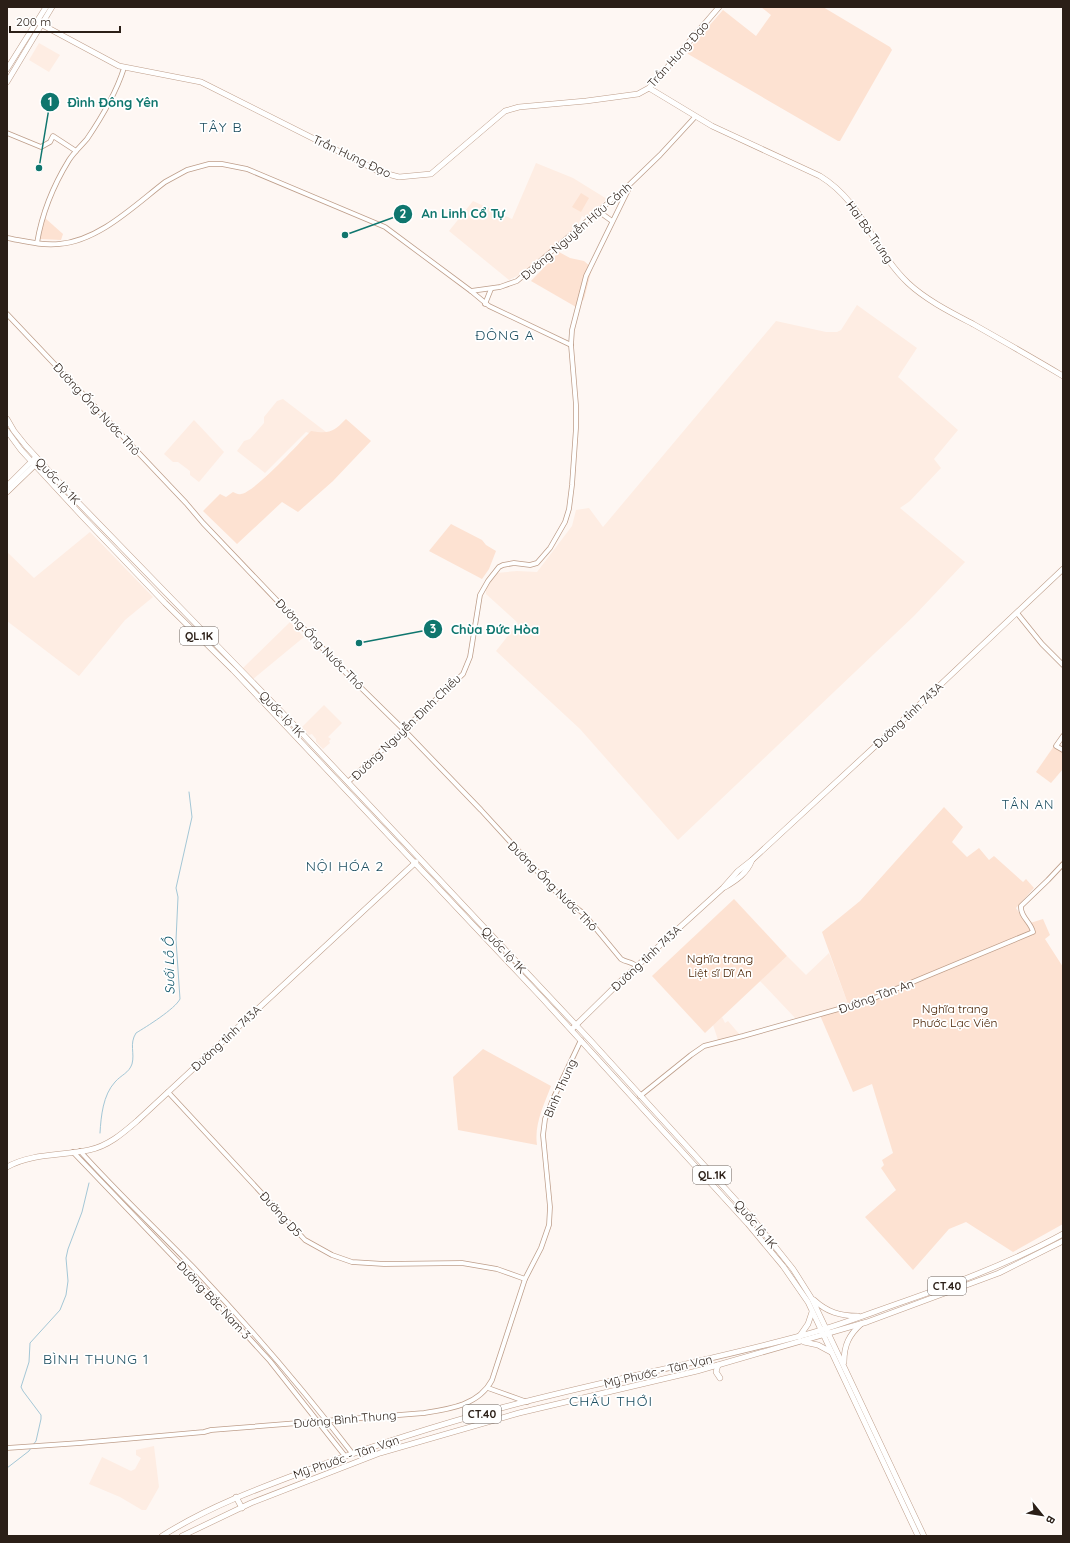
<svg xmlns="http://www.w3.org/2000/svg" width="1070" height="1543" font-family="Quicksand,sans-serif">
	<rect width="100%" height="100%" fill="#fef7f3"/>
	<g fill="#feede3">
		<polygon points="39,43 60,55 49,72 29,60"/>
		<polygon points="536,163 573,178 607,199 586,218 582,216 578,225 543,257 523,273 509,280 449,231 473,201 512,219"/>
		<polygon points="857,305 917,348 898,377 958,430 934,459 941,468 910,501 900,508 965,562 914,616 678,840 580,729 496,651 518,623 486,594 486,587 496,573 517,571 537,572 572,526 576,510 589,508 603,527 776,321 826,332 837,332 841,330"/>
		<polygon points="283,399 330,435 327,439 306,432 265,473 237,451 244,441 250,439 264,423 264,417 277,401"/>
		<polygon points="194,420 224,452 199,482 190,475 190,471 178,462 173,462 164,454"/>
		<polygon points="90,532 153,597 125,620 79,676 7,621 7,552 34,578"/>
		<polygon points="290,622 304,637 252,680 242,669"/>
		<polygon points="324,705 342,723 328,737 331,739 329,741 330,743 323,749 316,742 316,739 312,734 309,735 302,727"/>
		<polygon points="829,953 848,1004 796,1019 760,981 787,956 806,975"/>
		<polygon points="722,1017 725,1023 728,1021 741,1036 718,1040 713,1025"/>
		<polygon points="154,1446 159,1487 146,1510 142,1510 120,1497 89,1484 102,1457 131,1471 135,1469 141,1458 136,1455 136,1450"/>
	</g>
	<g fill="#fde2d2">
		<polygon points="761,7 823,7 890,47 892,50 840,141 838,141 688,54 687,51 723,10 756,36 771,15"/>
		<polygon points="581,193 589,198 581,212 572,207"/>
		<polygon points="45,218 63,234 61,240 40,239"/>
		<polygon points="559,252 570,258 584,261 592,268 584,299 576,307 531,281"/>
		<path d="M346,419L371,441L333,481L298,512L282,502L237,544L203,511L220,494L226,497L233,492C236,493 238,495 241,494C255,492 299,443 311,431C330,434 333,432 346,419Z"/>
		<polygon points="451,524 482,540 486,545 496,551 489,569 482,579 429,551"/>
		<polygon points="1054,746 1063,753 1063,769 1051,783 1036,772"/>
		<polygon points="944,807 963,827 952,842 967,857 979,848 989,860 994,856 1023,882 1026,879 1034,888 1016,908 1027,924 1043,919 1050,935 1045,939 1063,967 1063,1224 1013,1252 966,1222 949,1229 913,1270 865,1217 896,1190 881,1168 884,1165 882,1160 893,1153 872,1084 853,1092 819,1013 848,1004 822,932 860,901"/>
		<polygon points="734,899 787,956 705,1033 652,976"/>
		<path d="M483,1049L551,1086C544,1105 534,1124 537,1145L458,1130L453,1077Z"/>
	</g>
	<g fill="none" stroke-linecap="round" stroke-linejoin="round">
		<g stroke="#a4c7d6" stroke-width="1">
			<path d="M100,1133C101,1116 103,1095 115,1082C121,1075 129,1073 132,1064C135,1053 129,1044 136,1033C146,1027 175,1009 180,999L176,940L178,897L176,888L192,817L189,792"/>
			<polyline points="33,1445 36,1441 41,1419 41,1415 23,1391 21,1387 29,1362 30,1343 60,1310 66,1295 68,1281 66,1258 68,1249 82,1212 89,1183"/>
			<polyline points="7,1468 29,1451 31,1448"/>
		</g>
		<g stroke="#be9e8a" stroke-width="5.5">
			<g id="minor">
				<polyline points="7,133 41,147 50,142 53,136 76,151"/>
				<polyline points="598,211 612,221"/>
				<path d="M7,238C24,241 42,246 59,244C99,241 135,205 165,182L187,170L209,164H222L247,169L385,227L471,291L500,287L517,281L630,184L660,155L695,117"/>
				<path d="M37,243C42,213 53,186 69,160C74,152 81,146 87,139C102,117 116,93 124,68"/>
				<polyline points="471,291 489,306 571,345"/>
				<polyline points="485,304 491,289"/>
				<path d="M7,314L186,503L203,523L350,677L403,729L481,810L559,895L583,913L621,959C627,963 632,961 637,967"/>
				<polyline points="1017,613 1042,644 1063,665"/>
				<polyline points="1063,736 1056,746 1063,750"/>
				<polyline points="348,782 463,674 470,657 480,595 488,581 499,567 503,565 514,563 530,565 537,563 550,548 565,522 569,509 572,485 576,428 576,405 571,345 572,330 586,276 629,188"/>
				<polyline points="168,1092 305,1240 332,1255 352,1262 384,1264 462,1263 497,1269 525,1279"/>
				<path d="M640,1096L691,1055L704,1046L743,1036L867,1001L1033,932C1031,922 1020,917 1021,906L1048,880L1063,864"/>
				<path d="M80,1151C116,1191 155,1228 192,1266C249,1326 302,1388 352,1453"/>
				<polyline points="73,1152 208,1293 270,1361 345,1456"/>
				<polyline points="488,1388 527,1402"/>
				<path d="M7,1448L80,1443L204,1432L211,1430L424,1413C450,1409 479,1405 492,1380L525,1279L541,1248L549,1225L550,1207L543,1135L545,1119L554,1097L581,1040"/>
			</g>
		</g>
		<g stroke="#be9e8a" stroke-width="6">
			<g id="major">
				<polyline points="37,22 119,66 201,82 380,172 399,177 431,174 505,111 519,107 586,101 638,94 649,88 660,76 719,7"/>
				<polyline points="7,69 46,7"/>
				<polyline points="7,82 52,7"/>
				<path d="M649,88L712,126L820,176C864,203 873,250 908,283C926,300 952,313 973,324C1003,341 1033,358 1063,376"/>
				<polyline points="7,419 14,431 26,446 72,496 298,729 590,1040 753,1219 793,1269 812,1299 924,1536"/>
				<polyline points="7,431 21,450 82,516 165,603 233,670 542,998 748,1224 783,1266 808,1302 918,1536"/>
				<polyline points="7,486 34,459"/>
				<polyline points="7,492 37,463"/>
				<path d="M725,887C737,880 747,873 752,860"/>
				<polyline points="573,1028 625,977 723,888 738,871 752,860 884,738 1063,569"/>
				<path d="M7,1167C32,1153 62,1156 89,1150C108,1146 122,1134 137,1121L416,862"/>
				<path d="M814,1300C827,1312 840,1316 858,1316"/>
				<polyline points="799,1337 808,1324 812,1312"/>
				<polyline points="804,1342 818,1345 831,1352"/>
				<path d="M844,1362C844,1345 849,1335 861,1324"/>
				<polyline points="718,1365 716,1372 720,1378"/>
				<polyline points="236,1497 242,1508"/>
				<path d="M162,1536C213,1504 268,1485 324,1464C381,1443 439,1425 497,1409C597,1382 700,1363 800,1336C836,1327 870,1313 905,1301C960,1282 1012,1262 1063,1234"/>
				<polyline points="182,1536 251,1503 380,1453 519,1413 697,1371 867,1322 999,1273 1063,1241"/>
			</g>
		</g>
		<use href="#minor" stroke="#fff" stroke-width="4"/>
		<use href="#major" stroke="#fff" stroke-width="5"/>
	</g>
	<g text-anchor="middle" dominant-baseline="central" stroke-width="3.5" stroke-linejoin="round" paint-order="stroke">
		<g fill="#fff" stroke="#6b625d" stroke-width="1">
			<rect x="180" y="627" width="38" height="18" rx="3"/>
			<rect x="693" y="1166" width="38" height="18" rx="3"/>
			<rect x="928" y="1277" width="38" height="18" rx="3"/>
			<rect x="463" y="1405" width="38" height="18" rx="3"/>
		</g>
		<g font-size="11" font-weight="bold" fill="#2b1f17">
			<text x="199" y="636">QL.1K</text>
			<text x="712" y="1175">QL.1K</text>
			<text x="947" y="1286">CT.40</text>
			<text x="482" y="1414">CT.40</text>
		</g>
		<g font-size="12" fill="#2b1f17" stroke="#fff">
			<text transform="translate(678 54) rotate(-48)">Trần Hưng Đạo</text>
			<text transform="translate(352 156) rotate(25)">Trần Hưng Đạo</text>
			<text transform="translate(576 231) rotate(-41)">Đường Nguyễn Hữu Cảnh</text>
			<text transform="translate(870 232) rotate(55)">Hai Bà Trưng</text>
			<text transform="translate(97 409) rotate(47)">Đường Ống Nước Thô</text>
			<text transform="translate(58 481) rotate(47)">Quốc lộ 1K</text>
			<text transform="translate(320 644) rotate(46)">Đường Ống Nước Thô</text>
			<text transform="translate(282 714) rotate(46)">Quốc lộ 1K</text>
			<text transform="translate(908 715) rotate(-43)">Đường tỉnh 743A</text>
			<text transform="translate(406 727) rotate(-44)">Đường Nguyễn Đình Chiểu</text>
			<text transform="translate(553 886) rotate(45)">Đường Ống Nước Thô</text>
			<text transform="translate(504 950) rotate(47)">Quốc lộ 1K</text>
			<text transform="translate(646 958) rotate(-43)">Đường tỉnh 743A</text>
			<text transform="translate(876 996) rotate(-20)">Đường Tân An</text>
			<text transform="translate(226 1038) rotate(-43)">Đường tỉnh 743A</text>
			<text transform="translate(560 1088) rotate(-66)">Bình Thung</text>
			<text transform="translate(281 1214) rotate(48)">Đường D5</text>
			<text transform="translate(756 1224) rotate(50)">Quốc lộ 1K</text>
			<text transform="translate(214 1300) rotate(47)">Đường Bắc Nam 3</text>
			<text transform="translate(658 1371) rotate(-13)">Mỹ Phước - Tân Vạn</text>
			<text transform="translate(345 1419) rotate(-5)">Đường Bình Thung</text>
			<text transform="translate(346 1457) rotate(-19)">Mỹ Phước - Tân Vạn</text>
		</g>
		<g font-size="12" fill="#492202" stroke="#fff">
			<text x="720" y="958">Nghĩa trang<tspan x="720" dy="14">Liệt sĩ Dĩ An</tspan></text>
			<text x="955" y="1008">Nghĩa trang<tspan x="955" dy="14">Phước Lạc Viên</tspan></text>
		</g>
		<g font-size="13" letter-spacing="1" fill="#1d4e60" stroke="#fff">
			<text x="1028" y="804">TÂN AN</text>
		</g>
		<g font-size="13" font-style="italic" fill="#054f64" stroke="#fff">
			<text transform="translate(169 966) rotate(-91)">Suối Lồ Ồ</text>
		</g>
		<g font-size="14" letter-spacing="1" fill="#1d4e60" stroke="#fff">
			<text x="221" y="127">TÂY B</text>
			<text x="505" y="335">ĐÔNG A</text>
			<text x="345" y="866">NỘI HÓA 2</text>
			<text x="96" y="1359">BÌNH THUNG 1</text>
			<text x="611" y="1401">CHÂU THỚI</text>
		</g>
	</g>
	<path fill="none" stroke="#0f766e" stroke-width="1.5" d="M39 168L50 102M345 235L403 214M359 643L433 629"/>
	<g fill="#0f766e" stroke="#fff" stroke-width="1.5">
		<circle cx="39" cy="168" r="4"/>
		<circle cx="345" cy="235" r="4"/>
		<circle cx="359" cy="643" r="4"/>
		<circle cx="50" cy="102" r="10"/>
		<circle cx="403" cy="214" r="10"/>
		<circle cx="433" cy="629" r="10"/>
	</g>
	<g font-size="12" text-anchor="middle" font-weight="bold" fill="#fff">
		<text x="50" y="106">1</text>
		<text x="403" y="218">2</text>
		<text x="433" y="633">3</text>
	</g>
	<g font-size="13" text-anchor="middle" font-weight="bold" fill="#0f766e" stroke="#fff" stroke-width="3.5" stroke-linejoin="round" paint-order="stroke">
		<text x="113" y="107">Đình Đông Yên</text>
		<text x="463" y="218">An Linh Cổ Tự</text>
		<text x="495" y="634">Chùa Đức Hòa</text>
	</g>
	<rect width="1070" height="1543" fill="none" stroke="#2b1f17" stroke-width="16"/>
	<g transform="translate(1042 1515) rotate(120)" stroke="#ffffff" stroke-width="3" paint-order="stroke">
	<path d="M0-3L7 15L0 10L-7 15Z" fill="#2b1f17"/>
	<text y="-6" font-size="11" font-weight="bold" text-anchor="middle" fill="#2b1f17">B</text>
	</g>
	<path d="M10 26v6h110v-6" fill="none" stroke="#2b1f17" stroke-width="2"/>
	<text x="16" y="26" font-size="12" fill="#2b1f17" stroke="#ffffff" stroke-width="3" paint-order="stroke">200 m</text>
</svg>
